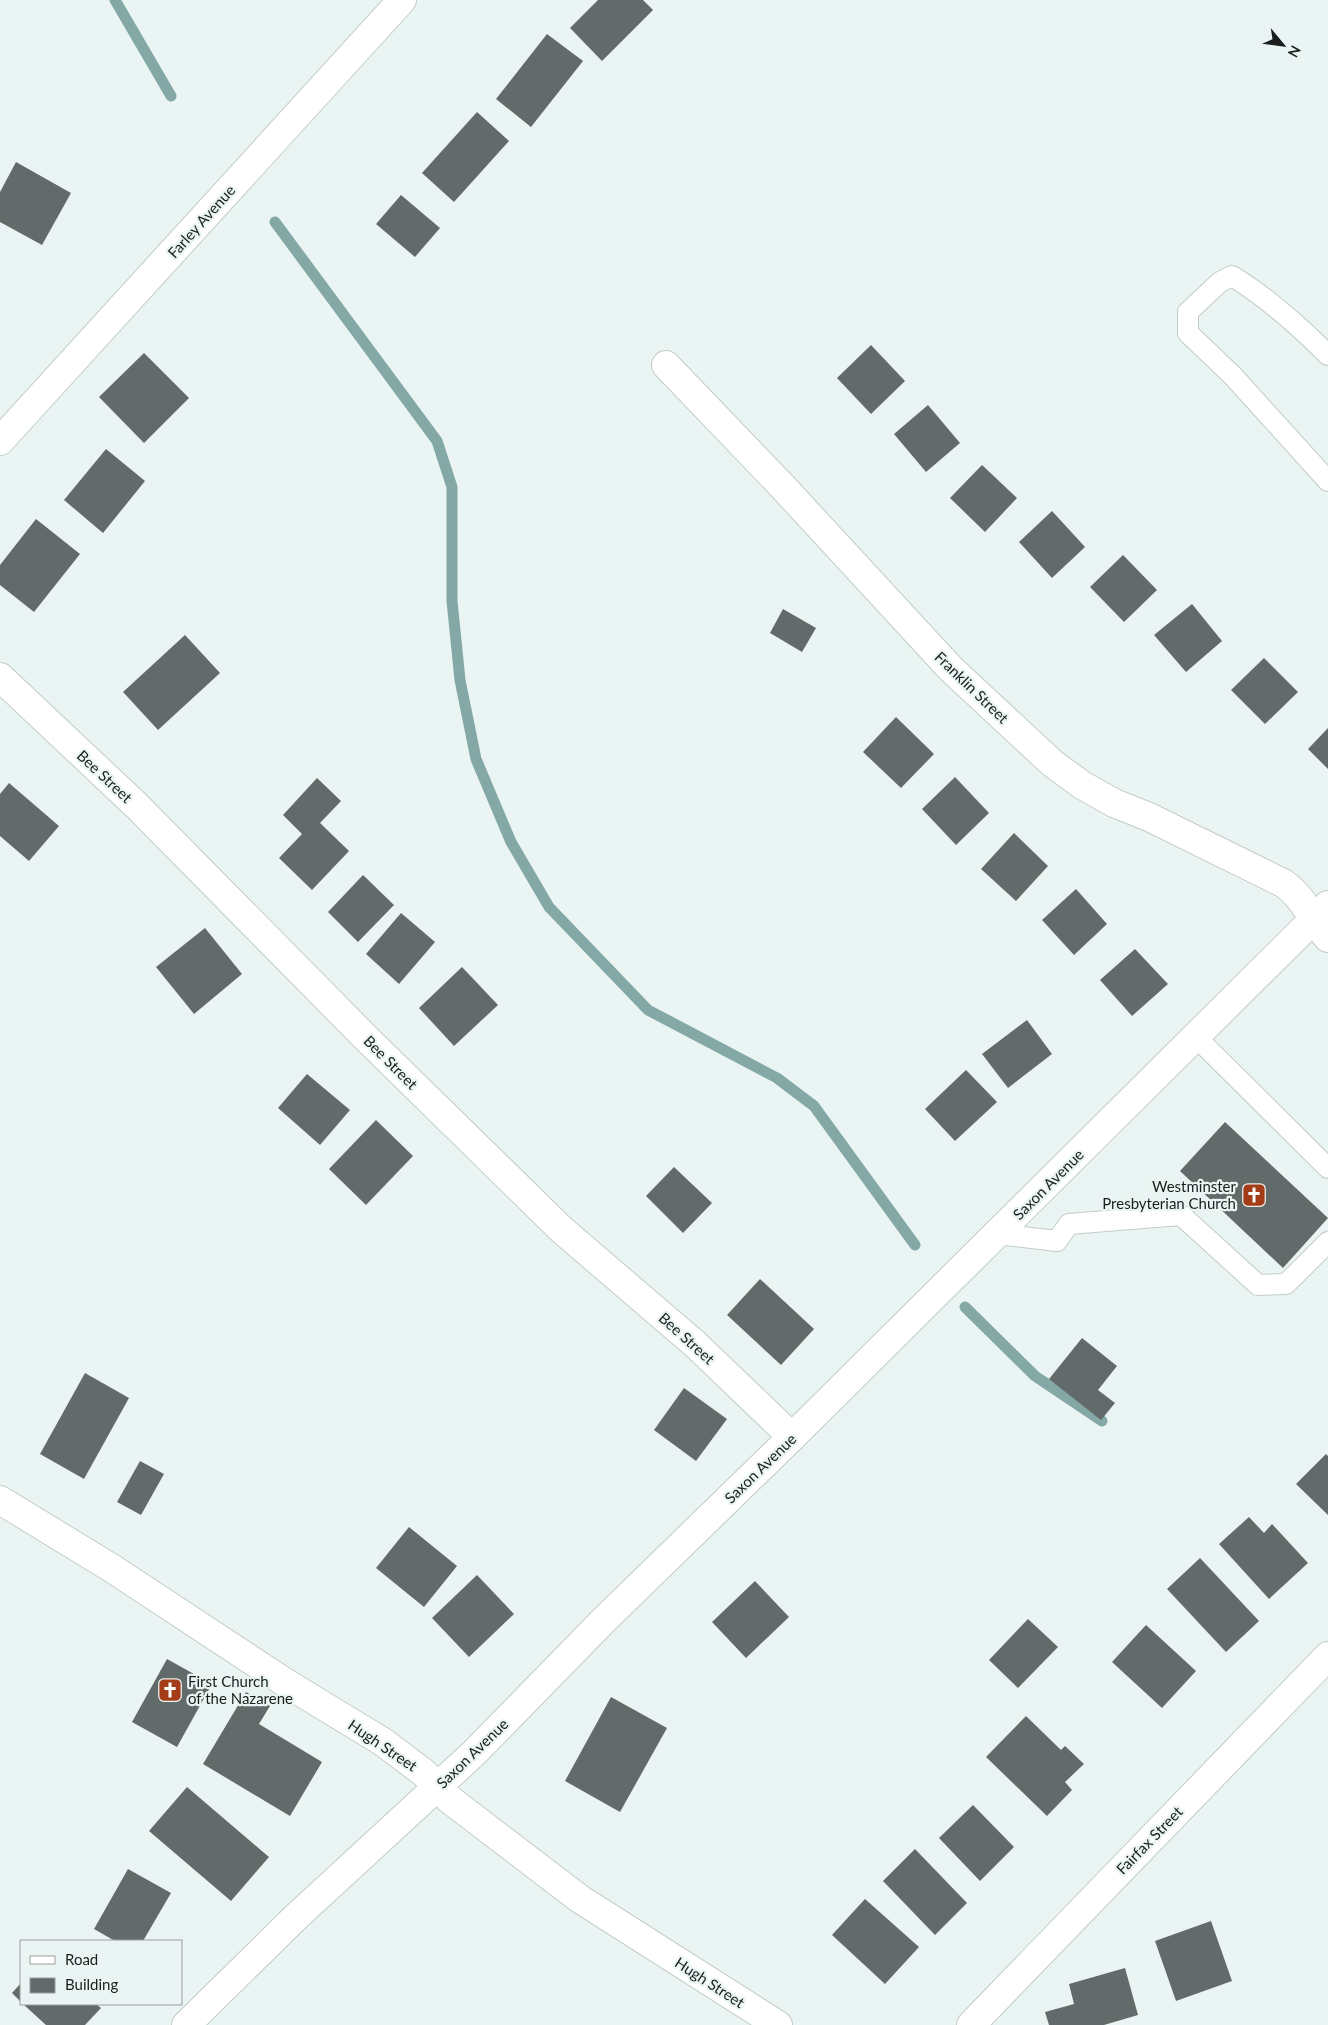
<svg xmlns="http://www.w3.org/2000/svg" width="1328" height="2025" font-family="Lato,sans-serif">
	<rect width="100%" height="100%" fill="#eaf5f3"/>
	<g fill="none" stroke-linecap="round" stroke-linejoin="round">
		<g stroke="#83a8a5" stroke-width="11">
			<polyline points="115,0 171,96"/>
			<polyline points="275,222 437,441 452,487 452,601 460,680 476,759 511,842 549,907 648,1010 777,1078 814,1106 915,1245"/>
			<polyline points="965,1307 1035,1376 1102,1421"/>
		</g>
	</g>
	<g fill="#626b6a">
		<polygon points="598,0 643,0 653,10 602,61 570,28"/>
		<polygon points="547,34 583,61 531,127 496,99"/>
		<polygon points="477,112 509,141 454,202 422,173"/>
		<polygon points="16,162 71,193 42,245 0,222 0,192"/>
		<polygon points="401,195 440,228 415,257 376,224"/>
		<polygon points="871,345 905,381 871,414 837,378"/>
		<polygon points="144,353 189,398 144,443 99,397"/>
		<polygon points="928,405 960,443 926,472 894,434"/>
		<polygon points="106,449 145,481 103,533 64,500"/>
		<polygon points="982,465 1017,498 985,532 950,498"/>
		<polygon points="1052,511 1085,547 1052,578 1019,542"/>
		<polygon points="36,519 80,554 34,612 0,585 0,565"/>
		<polygon points="1123,555 1157,590 1124,622 1090,587"/>
		<polygon points="1192,604 1222,641 1186,672 1154,635"/>
		<polygon points="783,609 816,628 802,652 770,633"/>
		<polygon points="185,635 220,673 158,730 123,692"/>
		<polygon points="1264,658 1298,692 1265,724 1231,690"/>
		<polygon points="896,717 934,754 901,788 863,752"/>
		<polygon points="1328,728 1328,769 1308,749"/>
		<polygon points="955,777 989,813 956,845 922,809"/>
		<polygon points="317,778 341,801 320,823 349,851 312,890 279,858 302,834 283,815"/>
		<polygon points="9,783 59,826 29,861 0,836 0,794"/>
		<polygon points="1014,833 1048,866 1016,901 981,869"/>
		<polygon points="363,875 394,905 358,942 328,912"/>
		<polygon points="1076,889 1107,924 1074,955 1042,920"/>
		<polygon points="401,913 435,942 399,984 366,954"/>
		<polygon points="205,928 242,974 194,1014 156,967"/>
		<polygon points="1135,949 1168,984 1132,1016 1100,980"/>
		<polygon points="462,967 498,1005 454,1046 419,1008"/>
		<polygon points="1027,1020 1052,1054 1008,1088 982,1054"/>
		<polygon points="966,1070 997,1102 955,1141 925,1109"/>
		<polygon points="307,1074 350,1110 320,1145 278,1108"/>
		<polygon points="376,1120 413,1156 366,1205 329,1169"/>
		<polygon points="1225,1122 1328,1218 1283,1268 1180,1171"/>
		<polygon points="674,1167 712,1203 683,1233 646,1196"/>
		<polygon points="760,1279 814,1329 781,1365 727,1315"/>
		<polygon points="1082,1338 1117,1366 1098,1390 1115,1403 1101,1420 1049,1379"/>
		<polygon points="85,1373 129,1398 84,1479 40,1454"/>
		<polygon points="684,1388 727,1419 696,1461 654,1430"/>
		<polygon points="1326,1454 1328,1456 1328,1515 1296,1484"/>
		<polygon points="140,1461 164,1474 141,1515 117,1502"/>
		<polygon points="1249,1517 1264,1533 1272,1524 1308,1563 1269,1599 1219,1544"/>
		<polygon points="409,1527 457,1566 424,1607 376,1568"/>
		<polygon points="1200,1558 1259,1621 1226,1652 1167,1589"/>
		<polygon points="477,1575 514,1614 469,1657 432,1618"/>
		<polygon points="755,1581 789,1617 746,1658 712,1622"/>
		<polygon points="1028,1619 1058,1647 1018,1688 989,1660"/>
		<polygon points="1146,1625 1196,1671 1162,1708 1112,1662"/>
		<polygon points="167,1659 212,1684 177,1747 132,1722"/>
		<polygon points="246,1692 270,1706 259,1724 322,1762 290,1816 203,1764"/>
		<polygon points="611,1697 667,1728 620,1812 565,1781"/>
		<polygon points="1026,1716 1061,1750 1065,1746 1084,1764 1065,1782 1072,1790 1047,1816 986,1757"/>
		<polygon points="187,1787 269,1857 231,1901 149,1831"/>
		<polygon points="973,1805 1014,1847 980,1881 939,1838"/>
		<polygon points="915,1849 967,1903 935,1935 883,1881"/>
		<polygon points="128,1869 171,1893 143,1941 115,1941 94,1929"/>
		<polygon points="865,1899 919,1947 885,1984 832,1935"/>
		<polygon points="1211,1921 1232,1981 1176,2001 1155,1941"/>
		<polygon points="1125,1968 1138,2015 1104,2025 1049,2025 1045,2012 1074,2004 1069,1984"/>
		<polygon points="21,1983 21,2002 12,1993"/>
		<polygon points="23,2004 96,2004 101,2008 85,2025 46,2025"/>
	</g>
	<g fill="none" stroke-linecap="round" stroke-linejoin="round">
		<g stroke="#c2cccb" stroke-width="22">
			<g id="lane">
				<path d="M1328,355C1298,325 1268,298 1232,276L1220,282L1188,312V333L1233,376L1328,481"/>
				<polyline points="1196,1037 1328,1168"/>
				<polyline points="997,1234 1057,1241 1069,1224 1181,1215 1258,1285 1286,1284 1328,1242"/>
			</g>
		</g>
		<g stroke="#c2cccb" stroke-width="30">
			<g id="street">
				<path d="M666,365L783,487L951,669L1052,763L1082,785L1114,803L1149,817L1283,883C1303,896 1312,920 1328,938"/>
				<polyline points="0,441 402,0"/>
				<polyline points="0,677 137,806 366,1038 562,1230 695,1344 792,1437"/>
				<polyline points="0,1500 113,1569 286,1683 383,1742 424,1773 449,1799 580,1899 778,2025"/>
				<polyline points="186,2025 297,1916 474,1753 603,1621 792,1437 1328,905"/>
				<polyline points="971,2025 1328,1656"/>
			</g>
		</g>
		<use href="#lane" stroke="#fff" stroke-width="20"/>
		<use href="#street" stroke="#fff" stroke-width="28"/>
	</g>
	<defs>
		<g id="church-square" transform="scale(1.25)"><rect x="-9" y="-9" width="18" height="18" rx="4" fill="#a33c17" stroke="#eaf5f3"/><path d="M-1.2-6h2.4v3.5h3.3v2.4h-3.3V6h-2.4V-.1h-3.3v-2.4h3.3Z" fill="#fff"/></g>
	</defs>
	<g fill-rule="evenodd">
		<use href="#church-square" x="1254" y="1195"/>
		<use href="#church-square" x="170" y="1690"/>
	</g>
	<g text-anchor="middle" dominant-baseline="central" stroke-width="4.5" stroke-linejoin="round" paint-order="stroke">
		<g font-size="15" fill="#1a1e1e" stroke="#eaf5f3">
			<text transform="translate(201 221) rotate(-48)">Farley Avenue</text>
			<text transform="translate(972 687) rotate(44)">Franklin Street</text>
			<text transform="translate(105 776) rotate(43)">Bee Street</text>
			<text transform="translate(391 1062) rotate(45)">Bee Street</text>
			<text transform="translate(1048 1184) rotate(-45)">Saxon Avenue</text>
			<text transform="translate(687 1338) rotate(42)">Bee Street</text>
			<text transform="translate(760 1468) rotate(-44)">Saxon Avenue</text>
			<text transform="translate(383 1745) rotate(34)">Hugh Street</text>
			<text transform="translate(472 1753) rotate(-44)">Saxon Avenue</text>
			<text transform="translate(1149 1840) rotate(-46)">Fairfax Street</text>
			<text transform="translate(710 1982) rotate(33)">Hugh Street</text>
		</g>
		<g font-size="15" fill="#1a1e1e" stroke="#eaf5f3" text-anchor="end">
			<text x="1236" y="1186">Westminster<tspan x="1236" dy="17">Presbyterian Church</tspan></text>
			<text x="188" y="1681" text-anchor="start">First Church<tspan x="188" dy="17">of the Nazarene</tspan></text>
		</g>
	</g>
	<rect x="20" y="1940" width="162" height="65" fill="#eaf5f3" stroke="#979f9e"/>
	<rect x="30" y="1956" width="25" height="8" fill="#ffffff" stroke="#979f9e"/>
	<text x="65" y="1965" font-size="15" fill="#1a1e1e">Road</text>
	<rect x="30" y="1978" width="25" height="15" fill="#626b6a" stroke="#979f9e"/>
	<text x="65" y="1990" font-size="15" fill="#1a1e1e">Building</text>
	<g transform="translate(1283 45) rotate(119)" stroke="#eaf5f3" stroke-width="4" paint-order="stroke">
	<path d="M0-4L9 19L0 12L-9 19Z" fill="#1a1e1e"/>
	<text y="-8" font-size="14" font-weight="bold" text-anchor="middle" fill="#1a1e1e">N</text>
	</g>
</svg>
